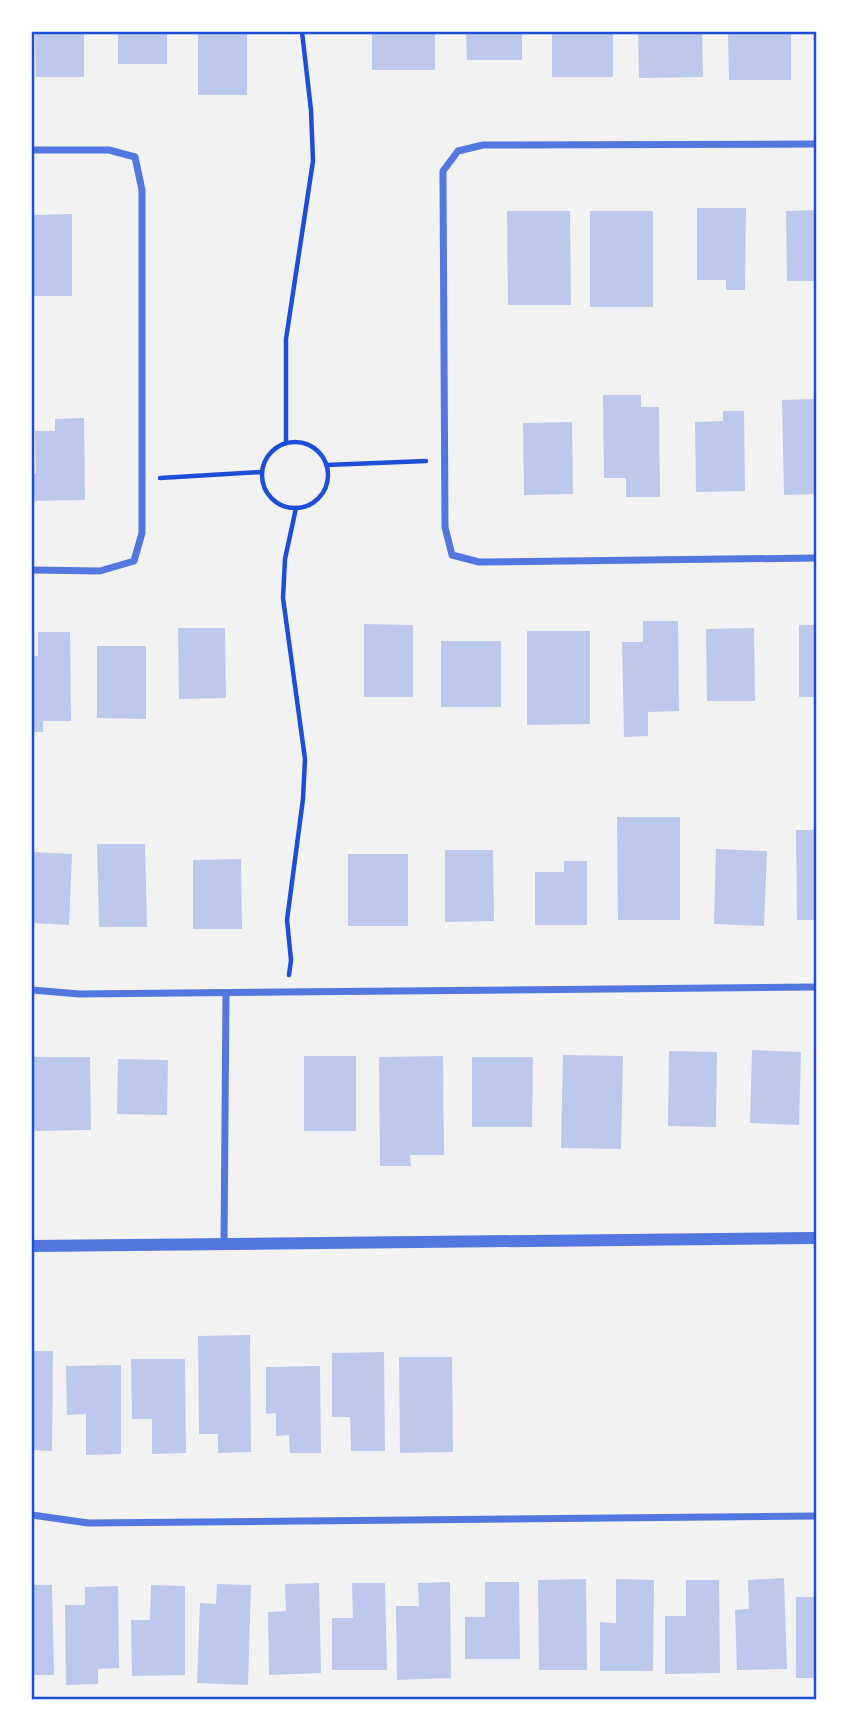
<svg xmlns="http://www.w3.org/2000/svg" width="848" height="1731" font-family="'Asap Condensed',sans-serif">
	<rect width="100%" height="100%" fill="#f2f2f2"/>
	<g fill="#bdc9ec">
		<polygon points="35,32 84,32 84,77 36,77"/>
		<rect x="118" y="32" width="49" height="32"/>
		<rect x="198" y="32" width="49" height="63"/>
		<rect x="372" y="32" width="63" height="38"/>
		<polygon points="466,32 522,32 522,60 467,60"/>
		<rect x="552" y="32" width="61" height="45"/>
		<polygon points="638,32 702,32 703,77 639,78"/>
		<polygon points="728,32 791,32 791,80 729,80"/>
		<polygon points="697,208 746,208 745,290 726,290 726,280 697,280"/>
		<polygon points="816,210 816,281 787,281 786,211"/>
		<polygon points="507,211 570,211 571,305 508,305"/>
		<rect x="590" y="211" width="63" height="96"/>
		<polygon points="72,214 72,296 32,296 32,215"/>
		<polygon points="603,395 641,395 641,407 659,407 660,497 626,497 626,478 604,478"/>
		<polygon points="816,399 816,494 784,495 782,400"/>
		<polygon points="723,411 744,411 745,491 696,492 695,422 723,421"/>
		<polygon points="84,418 85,500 32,501 32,473 36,473 35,431 55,431 55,419"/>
		<polygon points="572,422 573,494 524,495 523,423"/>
		<polygon points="643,621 678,621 679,711 648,712 648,736 624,737 622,642 643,642"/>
		<polygon points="364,624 413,625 413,697 364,697"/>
		<rect x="799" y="625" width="17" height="72"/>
		<polygon points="178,628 225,628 226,698 179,699"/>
		<polygon points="754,628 755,701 707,701 706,629"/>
		<polygon points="527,631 590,631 590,724 527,725"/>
		<polygon points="38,632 70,632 71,721 43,721 43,732 32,732 32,656 38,656"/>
		<rect x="441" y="641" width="60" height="66"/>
		<polygon points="97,646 146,646 146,719 97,718"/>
		<polygon points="617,817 680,817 680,920 618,920"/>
		<polygon points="796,830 816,830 816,920 797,920"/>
		<polygon points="97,844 145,844 147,927 99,927"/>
		<polygon points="716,849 767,851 764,926 714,924"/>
		<polygon points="445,850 493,850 494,921 445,922"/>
		<polygon points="32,852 72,854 69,925 32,923"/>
		<rect x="348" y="854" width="60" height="72"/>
		<polygon points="241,859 242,929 193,929 193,860"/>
		<polygon points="564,861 587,861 587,925 535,925 535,872 564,872"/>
		<polygon points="752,1050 801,1052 799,1125 750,1123"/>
		<polygon points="669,1051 717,1052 716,1127 668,1126"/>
		<polygon points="563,1055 623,1056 621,1149 561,1148"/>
		<rect x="304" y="1056" width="52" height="75"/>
		<polygon points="443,1056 444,1155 410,1155 411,1166 380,1166 379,1057"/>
		<polygon points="32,1057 90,1057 91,1130 32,1131"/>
		<polygon points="472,1057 533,1057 532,1127 472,1127"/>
		<polygon points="118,1059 168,1060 167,1115 117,1114"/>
		<polygon points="250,1335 251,1452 218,1453 218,1434 199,1434 198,1336"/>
		<polygon points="32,1351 53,1351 52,1451 32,1450"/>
		<polygon points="384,1352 385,1451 351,1451 350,1417 332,1417 332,1353"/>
		<polygon points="399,1357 452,1357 453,1452 400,1453"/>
		<polygon points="131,1359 185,1359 186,1453 152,1454 152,1419 132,1419"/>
		<polygon points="121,1365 121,1454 86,1455 86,1414 67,1415 66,1366"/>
		<polygon points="320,1366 321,1453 290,1453 289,1435 276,1436 276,1413 266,1414 266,1367"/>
		<polygon points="784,1578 787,1669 737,1670 735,1610 749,1609 748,1580"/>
		<polygon points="586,1579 587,1670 539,1670 538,1580"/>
		<polygon points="616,1579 654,1580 653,1671 600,1671 600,1622 616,1623"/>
		<polygon points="686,1580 719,1580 720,1673 665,1674 665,1616 686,1616"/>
		<polygon points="450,1582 451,1678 397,1680 396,1606 419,1606 418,1583"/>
		<polygon points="485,1582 519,1582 520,1659 465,1659 465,1617 485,1617"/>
		<polygon points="319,1583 321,1673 269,1675 268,1612 286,1611 285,1584"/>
		<polygon points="352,1583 385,1583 387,1670 332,1670 332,1618 353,1618"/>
		<polygon points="217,1584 251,1585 248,1685 197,1683 200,1603 216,1604"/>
		<polygon points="32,1585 52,1585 54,1675 32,1675"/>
		<polygon points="151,1585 185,1586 185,1675 132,1676 131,1620 150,1620"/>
		<polygon points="118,1586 119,1668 98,1669 98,1684 66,1685 65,1605 85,1605 85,1587"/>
		<rect x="796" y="1597" width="20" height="81"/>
	</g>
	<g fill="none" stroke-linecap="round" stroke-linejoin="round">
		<g stroke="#1d4ed8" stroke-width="4.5">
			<circle cx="295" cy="475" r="33"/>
			<polyline points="286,443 286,339 313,161 311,110 302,32"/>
			<polyline points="326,465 426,461"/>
			<polyline points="160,478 262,472"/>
			<polyline points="289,975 291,960 287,920 303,799 305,759 283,598 285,559 296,508"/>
		</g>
		<g stroke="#5277de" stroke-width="7">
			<polyline points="816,144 483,145 458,151 443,171 443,178 445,527 452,555 479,562 816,558"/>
			<polyline points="32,150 109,150 135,157 142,190 142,533 134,561 100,571 32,570"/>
			<polyline points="32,990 79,994 816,987"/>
			<polyline points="224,1244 226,994"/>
			<polyline points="32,1515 88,1523 816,1516"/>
		</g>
		<polyline stroke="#5277de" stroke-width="12" points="32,1246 816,1238"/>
	</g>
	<rect width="848" height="1731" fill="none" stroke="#ffffff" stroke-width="66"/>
	<rect x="33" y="33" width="782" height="1665" fill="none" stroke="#1d4ed8" stroke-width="2.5"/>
</svg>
